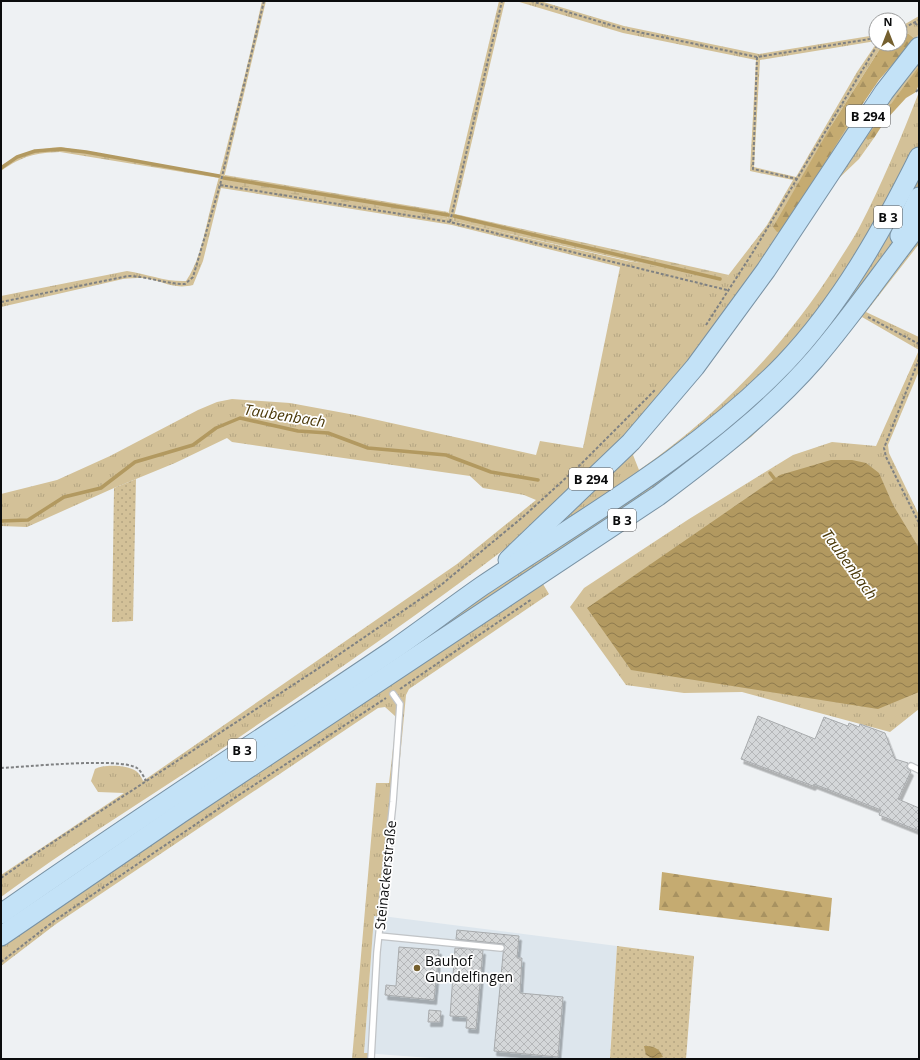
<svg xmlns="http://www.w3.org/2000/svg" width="920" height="1060" font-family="'Open Sans',sans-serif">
	<defs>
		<pattern id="grass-tufts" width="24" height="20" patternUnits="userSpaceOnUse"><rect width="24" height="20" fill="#d3c198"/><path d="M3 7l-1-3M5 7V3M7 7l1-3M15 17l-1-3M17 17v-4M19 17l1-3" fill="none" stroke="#b4a582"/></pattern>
		<pattern id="forest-firs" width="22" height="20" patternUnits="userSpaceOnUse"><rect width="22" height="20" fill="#c5ab71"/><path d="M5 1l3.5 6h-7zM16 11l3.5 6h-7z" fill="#a89261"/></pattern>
		<pattern id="wetland-marsh" width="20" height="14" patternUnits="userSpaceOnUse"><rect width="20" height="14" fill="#d3c198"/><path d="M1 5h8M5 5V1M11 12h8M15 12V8" fill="none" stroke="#b4a582"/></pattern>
		<pattern id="garden-dots" width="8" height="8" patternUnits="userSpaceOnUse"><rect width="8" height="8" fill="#d3c198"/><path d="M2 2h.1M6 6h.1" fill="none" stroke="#b4a582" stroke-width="1.8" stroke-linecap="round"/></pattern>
		<pattern id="water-waves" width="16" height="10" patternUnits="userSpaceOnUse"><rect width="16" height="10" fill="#b29960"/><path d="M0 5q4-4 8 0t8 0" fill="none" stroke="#8f7b4e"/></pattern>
		<pattern id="building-cross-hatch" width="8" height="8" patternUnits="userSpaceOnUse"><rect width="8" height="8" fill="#d4d7d9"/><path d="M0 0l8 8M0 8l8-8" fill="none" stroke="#b5b7b9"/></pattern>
		<filter id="shadow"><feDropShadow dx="2.5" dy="4.5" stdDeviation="0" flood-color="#0004"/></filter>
	</defs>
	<rect width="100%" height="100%" fill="#eef1f3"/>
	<polygon fill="#dde6ed" points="374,915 617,946 610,1059 443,1059 364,1053"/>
	<g fill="url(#grass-tufts)">
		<path d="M262,1H266L224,178L447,219L499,1H505L453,221L627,261L727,277L767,225L793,180L750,171L756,60L623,33L516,1H540L624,26L759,54L876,35V41L760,60L754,167L796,177L857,72L876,44H883L831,126L847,127L906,49L919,59V66L868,140L874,138L859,159L835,182L776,273L705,370L633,455L639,470C717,416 784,347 835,267C843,254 852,241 859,228C882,184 901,138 919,92V244L866,312L919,337V371L888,445L889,453L919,515V709L890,732L742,692L684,693L626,685L570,607L584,588L689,519L793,455L832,442L876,446L919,350L862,317L810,378L751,437L682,488L543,584L549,594L409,689L406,695L385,917L374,916L364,1053H375V1059H352L376,783H389L396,723L395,716L385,707L378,708L56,924L1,966V947L707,452L1,931V923L534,548L523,535C427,609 327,678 226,746C151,796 74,843 1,897V875L124,793L98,792L91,781L95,769C104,764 127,765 136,771C139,773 142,778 143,781L457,564L536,500L524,495L483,488L470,476L232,442L227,438L175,463L114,488L27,527L1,526V494L57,480L110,456L198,410L217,402L232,399L290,403L355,415L536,455L540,441L583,448L620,267L452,225L221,188L203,261L193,285C172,290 162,280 143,278C136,278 129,278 123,279L1,307V296L127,271C147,274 166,282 186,281C201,259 205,229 212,203C230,136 247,69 262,1Z"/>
		<polygon points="919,16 919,34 915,39 909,34 900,33 900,27"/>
	</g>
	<g fill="url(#forest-firs)">
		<polygon points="900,33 909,34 915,39 879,80 847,127 783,231 777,232 773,227 831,126 883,44 900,44"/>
		<polygon points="919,66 919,84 916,92 906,98 885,121 874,138 868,140 866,138"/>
		<polygon points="662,872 832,898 829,931 659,910"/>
	</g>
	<g fill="url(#wetland-marsh)">
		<path d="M60,147L220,175L219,178L60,152C35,153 22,156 1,171V166C22,153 35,149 60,147Z"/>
		<polygon points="225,175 448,212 447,219 223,183"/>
		<polygon points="455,214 729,275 723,282 453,221"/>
	</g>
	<g fill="url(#garden-dots)">
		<polygon points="136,479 133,621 112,622 114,488"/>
		<polygon points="617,946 694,956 686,1059 610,1059"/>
	</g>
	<g fill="url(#water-waves)">
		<polygon points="831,460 852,460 866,463 879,473 893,505 919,548 919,692 878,709 631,670 587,608 780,475"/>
		<path d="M644,1046C654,1046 659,1048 663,1057L654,1059L646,1055Z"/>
	</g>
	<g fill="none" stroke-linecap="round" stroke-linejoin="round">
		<g stroke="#b29960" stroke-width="3.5">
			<polyline points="1,168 17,157 35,151 61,149 86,152 219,176"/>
			<polyline points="224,178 448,215"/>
			<polyline points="454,216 720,279"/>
			<polyline points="770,473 777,482"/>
			<polyline points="1,521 28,520 64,497 101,488 135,462 193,445 216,428 240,418 298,431 328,433 368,448 446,455 491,472 538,480"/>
		</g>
	</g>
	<g fill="url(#building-cross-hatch)" stroke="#a8abad" filter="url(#shadow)">
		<polygon points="758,716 815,739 824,717 848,726 849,723 859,727 860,724 885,733 895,759 908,763 907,768 911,771 898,799 919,808 919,831 879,815 881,810 814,784 813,786 741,759"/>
		<polygon points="457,930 519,936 517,958 522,958 520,993 563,997 558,1057 494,1051 504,944 456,939"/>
		<polygon points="399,947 439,950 434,1000 385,995 386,985 396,986"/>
		<polygon points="455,948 483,950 476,1029 466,1028 467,1017 450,1016"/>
		<polygon points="429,1010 441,1011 440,1022 428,1022"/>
	</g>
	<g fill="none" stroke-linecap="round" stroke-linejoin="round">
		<g stroke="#c1c4c7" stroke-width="8">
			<g id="service">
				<polyline points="911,766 919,770"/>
				<polyline points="379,936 501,948"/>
				<polyline points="371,1059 377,952 393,802 400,704 393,694"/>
			</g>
		</g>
		<g stroke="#7992a4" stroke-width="21">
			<g id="trunk">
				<polyline points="900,236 919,197"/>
				<polyline points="508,560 631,442 695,367 766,270 884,92 919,47"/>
				<path d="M1,914C130,823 263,738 393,650C423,629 452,607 482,586C585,517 696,455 784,364C841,304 882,231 919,157"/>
				<path d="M1,936L181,813L658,496C714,454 769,412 815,359C852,316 884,269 919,224"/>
			</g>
		</g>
		<g stroke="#7f8182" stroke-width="2" stroke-dasharray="3 2" stroke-linecap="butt">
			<polyline points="531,1 624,29 757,57 876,38"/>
			<polyline points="915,23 919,27"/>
			<polyline points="900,30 919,20"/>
			<polyline points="757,57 753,169 797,179"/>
			<polyline points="916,92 919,88"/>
			<polyline points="220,185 450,222 727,290"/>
			<polyline points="450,222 502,1"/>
			<path d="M1,302L128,276C147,276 165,284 185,284L193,277L220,185L264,1"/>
			<polyline points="868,317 919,344"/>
			<polyline points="706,325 753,252 878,44"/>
			<polyline points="919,359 884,448 886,457 919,523"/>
			<polyline points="400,689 532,599"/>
			<path d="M1,768C26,767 119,757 137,768C141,771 144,777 146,781"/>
			<polyline points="1,878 35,854 325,664 441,585 524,516 578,467 655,390"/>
			<polyline points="1,962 54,921 227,803 386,698"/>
		</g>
		<use href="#service" stroke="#fff" stroke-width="5.5"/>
		<use href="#trunk" stroke="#c3e2f7" stroke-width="19"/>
	</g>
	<circle fill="#75602f" stroke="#fff" stroke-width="1.5" cx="417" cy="968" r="4"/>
	<g text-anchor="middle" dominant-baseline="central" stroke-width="3.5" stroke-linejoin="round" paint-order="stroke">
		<g fill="#fff" stroke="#545556" stroke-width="1">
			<rect x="846" y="105" width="44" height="22" rx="3"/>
			<rect x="874" y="206" width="28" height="22" rx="3"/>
			<rect x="569" y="468" width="44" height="22" rx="3"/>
			<rect x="608" y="509" width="28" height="22" rx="3"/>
			<rect x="228" y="739" width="28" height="22" rx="3"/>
		</g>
		<g font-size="13" font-weight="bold" fill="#0b0c0d">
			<text x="868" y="116">B 294</text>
			<text x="888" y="217">B 3</text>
			<text x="591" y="479">B 294</text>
			<text x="622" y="520">B 3</text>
			<text x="242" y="750">B 3</text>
		</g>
		<g font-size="14" fill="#0b0c0d" stroke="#fff">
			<text transform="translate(385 875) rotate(-84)">Steinackerstraße</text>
		</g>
		<g font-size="14" fill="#0b0c0d" stroke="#fff" text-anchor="start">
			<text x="425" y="960">Bauhof<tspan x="425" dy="16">Gundelfingen</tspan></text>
		</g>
		<g font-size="15" font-style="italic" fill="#4b3909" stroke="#fff">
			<text transform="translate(285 415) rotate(9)">Taubenbach</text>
			<text transform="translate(850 564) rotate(54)">Taubenbach</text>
		</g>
	</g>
	<rect width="920" height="1060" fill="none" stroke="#0b0c0d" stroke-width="4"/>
	<g transform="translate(888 32)"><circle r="19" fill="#ffffff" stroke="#9d9e9e"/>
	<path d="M0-3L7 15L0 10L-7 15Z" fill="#75602f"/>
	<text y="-6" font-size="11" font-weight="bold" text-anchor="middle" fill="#0b0c0d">N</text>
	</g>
</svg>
